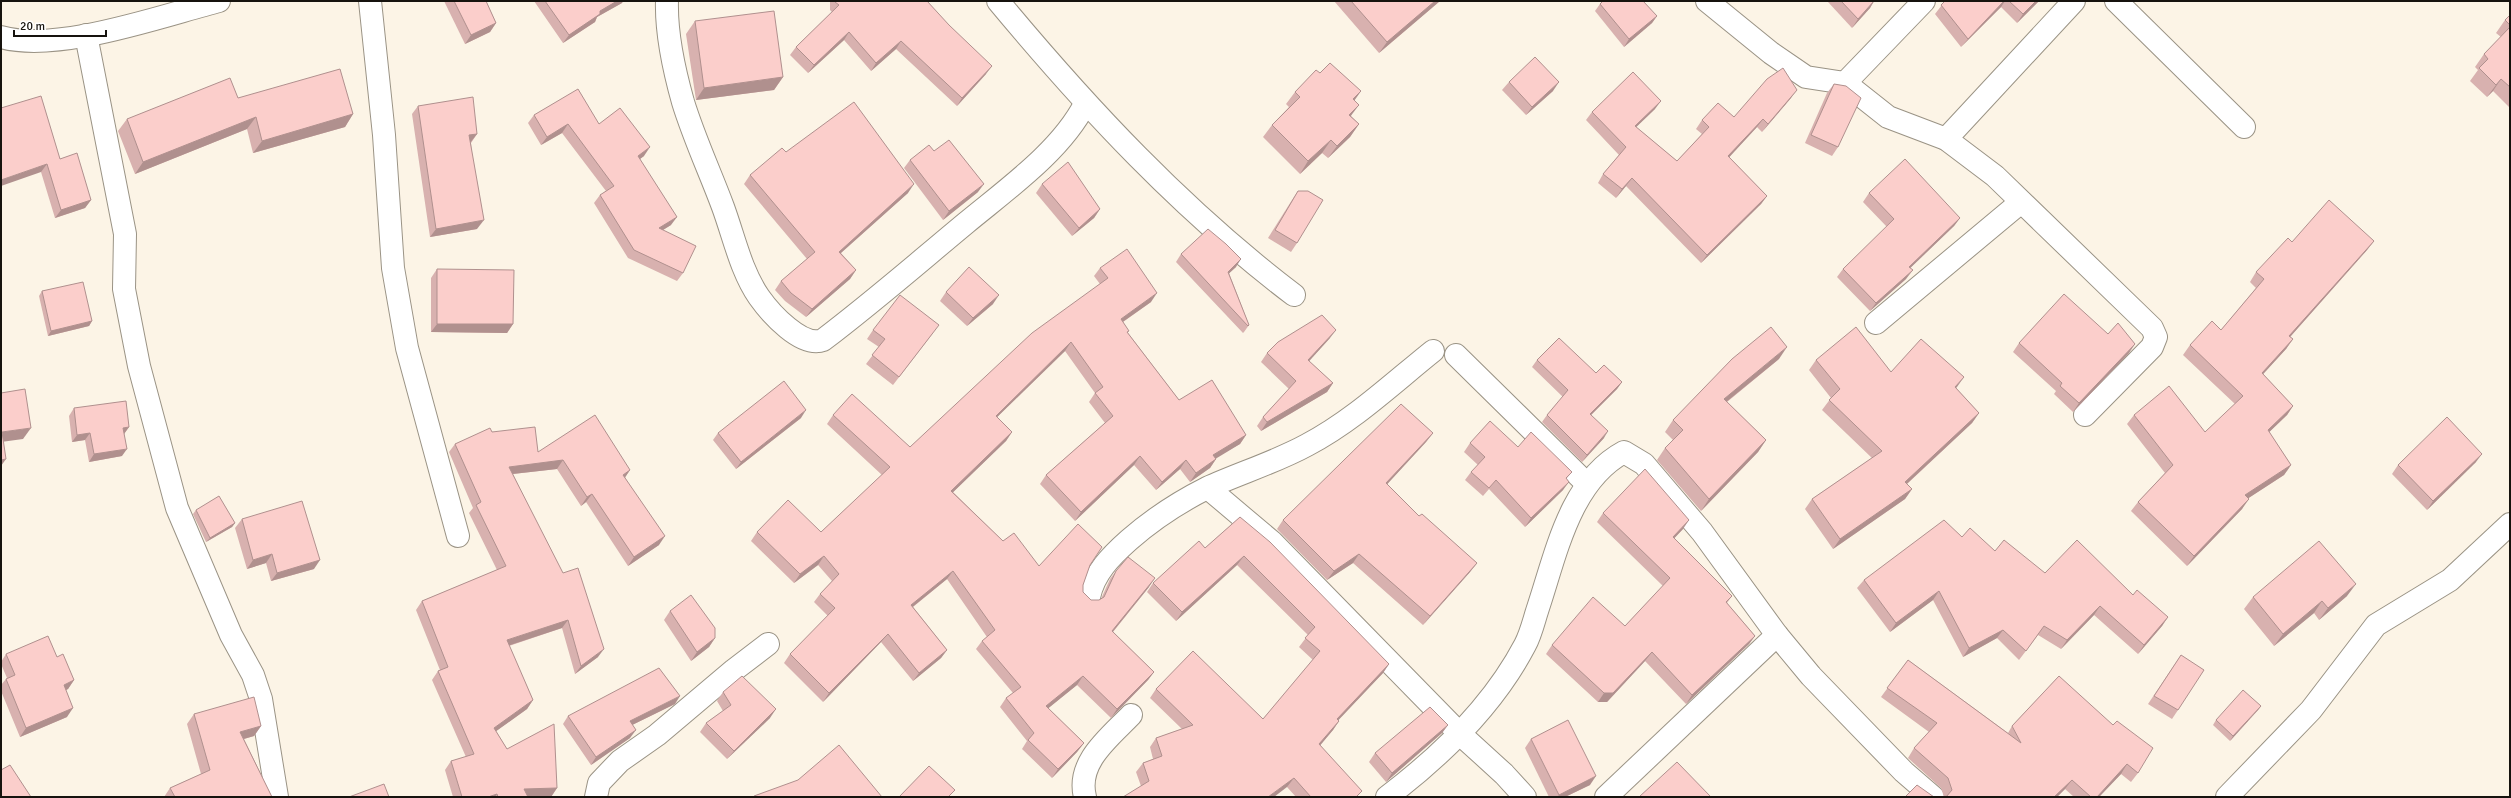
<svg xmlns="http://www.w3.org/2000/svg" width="2511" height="798" font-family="Signika,sans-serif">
	<rect width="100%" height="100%" fill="#fcf4e6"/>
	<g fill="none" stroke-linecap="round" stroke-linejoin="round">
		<g stroke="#9a9385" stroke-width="24">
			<g id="street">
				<polyline points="370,1 384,135 393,268 407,348 458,536"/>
				<path d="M667,1C666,34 674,70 683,102C694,138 710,172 723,207C734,237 741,271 759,297C771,314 802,348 823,340C872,303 919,262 966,223C1007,189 1061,151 1085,104"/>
				<path d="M998,1C1087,108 1182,210 1294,295"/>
				<polyline points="1707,1 1771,53 1806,77 1845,83 1888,117 1946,139 1995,176 2152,328 2156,337 2152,347 2085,415"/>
				<polyline points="2116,1 2244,127"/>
				<polyline points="86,35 125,234 124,289 139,366 177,508 231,635 253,675 261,699 277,797"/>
				<path d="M1,37C58,53 161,16 219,1"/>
				<polyline points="1845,83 1924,1"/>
				<polyline points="1946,139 2074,1"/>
				<polyline points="1876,323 2021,202"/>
				<polyline points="1456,355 1587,484"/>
				<polyline points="1208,488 1272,542 1460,734 1504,774 1525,797"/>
				<path d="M1089,597C1094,573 1111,556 1129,540C1153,519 1179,502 1207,488C1240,473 1276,462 1307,445C1353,421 1393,383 1433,351"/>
				<polyline points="596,797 599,783 620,761 657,735 734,670 768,644"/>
				<path d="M1085,797C1076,762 1110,737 1131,715"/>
				<path d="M1387,797C1441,756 1493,706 1525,645C1531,634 1534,620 1538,608C1556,554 1570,481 1624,452L1644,464L1702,532L1777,635L1811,676L1904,772L1933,797"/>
				<polyline points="1606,797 1777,635"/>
				<polyline points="2227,797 2311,710 2376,625 2450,580 2510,524"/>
			</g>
		</g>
		<use href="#street" stroke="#fff" stroke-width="22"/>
	</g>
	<g fill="#d8b1af">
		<polygon points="444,1 486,1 496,23 490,32 465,44"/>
		<polygon points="534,1 623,1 622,3 597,17 595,22 563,43"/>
		<polygon points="830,1 927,1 986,74 957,106 896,49 871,71 844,40 808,73 790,55 796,47 832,12 830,10"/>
		<polygon points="1334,1 1440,1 1379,53"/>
		<polygon points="1829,1 1874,1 1870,8 1852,28 1828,2"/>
		<polygon points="1945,1 2039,1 2017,23 2001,7 1961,47 1935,14"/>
		<polygon points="1600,4 1657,16 1652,23 1624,47 1595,11"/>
		<polygon points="2510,15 2510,108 2493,91 2487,97 2470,81 2478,70 2475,67 2484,54 2501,37 2496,33 2505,20"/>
		<polygon points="695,21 783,77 774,90 696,100 686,34"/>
		<polygon points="1320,73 1361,91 1354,100 1351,116 1359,124 1350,137 1328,158 1322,153 1300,174 1263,137 1272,125 1289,107 1286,104 1295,92"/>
		<polygon points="1509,82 1553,91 1526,115 1502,90"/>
		<polygon points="1834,84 1838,147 1832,156 1805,143 1827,93"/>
		<polygon points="238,98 353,114 345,127 253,153 247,129 135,174 118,131 127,119"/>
		<polygon points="1791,98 1762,132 1757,127 1729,157 1767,196 1761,204 1701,263 1626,186 1616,198 1598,183 1603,174 1619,155 1586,120 1592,112 1655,109 1636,127 1677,161 1702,134 1696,129 1702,120 1734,117"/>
		<polygon points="418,106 477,134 471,143 477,229 430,237 412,114"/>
		<polygon points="1,108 60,159 91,200 85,208 55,218 41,172"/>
		<polygon points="534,115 599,124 644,156 640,159 671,225 663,230 683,273 677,281 628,258 594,203 600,195 606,191 562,133 541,145 528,123"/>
		<polygon points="934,151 978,192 943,220 904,168 910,160"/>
		<polygon points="786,152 908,193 841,253 856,270 850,279 806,317 785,301 775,290 781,281 807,259 744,184 750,175"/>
		<polygon points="1042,184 1100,209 1094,218 1072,236 1036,193"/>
		<polygon points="1298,191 1297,243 1291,252 1268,238 1292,200"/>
		<polygon points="1869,193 1960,218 1954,226 1910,268 1906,279 1870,311 1837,277 1843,269 1887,227 1863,202"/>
		<polygon points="2374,241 2367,250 2290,337 2293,339 2286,349 2263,374 2293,406 2287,415 2269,432 2291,465 2284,475 2248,498 2242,509 2187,566 2131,511 2138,502 2165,473 2127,424 2134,415 2205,432 2235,404 2183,355 2190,345 2221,330 2256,288 2250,282 2256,272 2292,242"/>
		<polygon points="1181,254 1236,267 1229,273 1249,325 1244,332 1243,333 1176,262"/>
		<polygon points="1100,268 1151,302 1123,322 1128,333 1179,400 1246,435 1240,444 1215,458 1216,459 1210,468 1190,482 1180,469 1156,490 1134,465 1075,521 1040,484 1046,475 1105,423 1089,402 1095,393 1065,351 997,417 1012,432 1006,441 953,492 1003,541 1039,566 1090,565 1083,585 1083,592 1091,600 1099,600 1101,599 1110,579 1116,571 1149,587 1113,632 1154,672 1148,680 1111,718 1077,685 1048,708 1084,743 1077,752 1052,778 1022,749 1027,741 1000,707 1006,698 1013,693 976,649 982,641 987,637 947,579 913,607 947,650 941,658 913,681 881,642 823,702 784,663 790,654 828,616 814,602 820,594 832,581 818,565 794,583 751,541 757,532 821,532 882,475 827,424 833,415 910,447 1100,284 1094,276"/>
		<polygon points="437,269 513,324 507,333 431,332 431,278"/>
		<polygon points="42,291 92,321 89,326 48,336 39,296"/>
		<polygon points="946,292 993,304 967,326 940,301"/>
		<polygon points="873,330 933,333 893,385 866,364 879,347 867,339"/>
		<polygon points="1330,338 1309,361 1333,383 1327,392 1261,431 1257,426 1263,417 1289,389 1261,362 1267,353"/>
		<polygon points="2019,343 2129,353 2073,412 2054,394 2056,391 2013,352"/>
		<polygon points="1779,359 1727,402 1766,440 1758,452 1701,511 1657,460 1665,448 1673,440 1665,432 1673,420"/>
		<polygon points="1537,360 1596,373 1622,382 1617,389 1591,415 1604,438 1582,462 1542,422 1547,415 1563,397 1532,367"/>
		<polygon points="1816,360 1891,372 1956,388 1979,413 1972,423 1907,484 1912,489 1905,499 1833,549 1805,509 1812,499 1872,458 1822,410 1831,398 1809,370"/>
		<polygon points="74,408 129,427 124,434 122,456 89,462 85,440 72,442 69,416"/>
		<polygon points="801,418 736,469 713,440 718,433"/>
		<polygon points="492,432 538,452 630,470 625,477 659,545 628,566 586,502 581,506 557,469 513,474 598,657 575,674 562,628 509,646 533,700 527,709 496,731 507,749 557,788 551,797 453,797 445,770 451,761 466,757 432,680 438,671 440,670 416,610 422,601 497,570 469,513 473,508 449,452 455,444"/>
		<polygon points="1433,433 1426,442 1387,484 1419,516 1477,563 1470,572 1423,625 1353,563 1327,580 1277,529 1283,520"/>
		<polygon points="1470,443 1518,447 1572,472 1567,478 1563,490 1525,527 1489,489 1483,496 1465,480 1471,472 1478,465 1464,452"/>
		<polygon points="2476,462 2427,510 2392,474 2398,465"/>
		<polygon points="196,510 235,523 232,527 206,542 193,514"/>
		<polygon points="1603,513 1683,529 1674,538 1732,596 1727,603 1755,636 1749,644 1686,704 1645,661 1607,702 1598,702 1546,654 1552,645 1625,626 1663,586 1597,522"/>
		<polygon points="1240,517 1389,664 1383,673 1338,720 1339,721 1333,730 1320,745 1358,797 1296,797 1287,787 1141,786 1136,772 1143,763 1153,759 1150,747 1156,738 1182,729 1150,698 1156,689 1263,719 1313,660 1299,647 1308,635 1237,565 1176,621 1147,592 1153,583 1205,548"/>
		<polygon points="242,519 314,569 271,581 266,563 247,569 235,528"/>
		<polygon points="1962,537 2045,573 2133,595 2168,617 2162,626 2138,654 2094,615 2061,649 2038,635 2019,660 1997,638 1963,657 1933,600 1890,632 1857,588 1864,580"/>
		<polygon points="2347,596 2319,620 2314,613 2274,646 2244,609 2253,597"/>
		<polygon points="670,611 715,638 709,647 691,661 664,620"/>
		<polygon points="6,654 57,657 74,680 68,689 66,690 67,717 20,737 1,691 1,685 6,679 7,678 1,664 1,662"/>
		<polygon points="2181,655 2178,710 2172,719 2148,704"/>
		<polygon points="1908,660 2008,733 2012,726 2059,676 2138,773 2131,782 2121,774 2099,797 2074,797 2065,789 2057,797 1944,797 1941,788 1908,758 1914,748 1929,732 1881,697"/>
		<polygon points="723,692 770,718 727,759 700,732 706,723 723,711 717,701"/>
		<polygon points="675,704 632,725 630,738 591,765 563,724 568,716"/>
		<polygon points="2261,706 2258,710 2230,741 2213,725 2216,720"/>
		<polygon points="194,714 261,726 254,736 244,739 272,797 164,797 170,788 201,774 187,724"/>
		<polygon points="1448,725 1442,733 1386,782 1369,762 1375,753"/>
		<polygon points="1531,739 1590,785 1565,797 1549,797 1525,748"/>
	</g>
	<g fill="#b0908e">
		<polygon points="617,1 623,1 622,3 597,17 595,22 563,43 569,35 600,11"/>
		<polygon points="1435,1 1440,1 1379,53 1387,42"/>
		<polygon points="1874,1 1870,8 1852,28 1858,19"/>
		<polygon points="2004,1 2005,1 2001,7 1961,47 1968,39"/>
		<polygon points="2036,1 2039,1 2017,23 2023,14"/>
		<polygon points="1657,16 1652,23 1624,47 1629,39"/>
		<polygon points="496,23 490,32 465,44 471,35"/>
		<polygon points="849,32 844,40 808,73 814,65"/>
		<polygon points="901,41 896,49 871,71 876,63"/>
		<polygon points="992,66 986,74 957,106 962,98"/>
		<polygon points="783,77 774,90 696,100 704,88"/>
		<polygon points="2501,79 2493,91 2487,97 2496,85"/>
		<polygon points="1559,82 1553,91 1526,115 1532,107"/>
		<polygon points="1797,90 1791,98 1762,132 1768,124"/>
		<polygon points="1361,91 1352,104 1353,99"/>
		<polygon points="1661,101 1655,109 1629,134 1635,126"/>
		<polygon points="1359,105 1350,117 1349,115"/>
		<polygon points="353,114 345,127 253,153 262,141"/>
		<polygon points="256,117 247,129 135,174 143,162"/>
		<polygon points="1763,119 1757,127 1723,164 1728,156"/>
		<polygon points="568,124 562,133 541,145 547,137"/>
		<polygon points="1359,124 1350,137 1328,158 1337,146"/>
		<polygon points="477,134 470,143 469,135"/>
		<polygon points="1331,140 1322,153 1300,174 1308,161"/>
		<polygon points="650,147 644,156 633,164 638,156"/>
		<polygon points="47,164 41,172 1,186 1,180"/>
		<polygon points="1632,178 1626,186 1616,198 1622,189"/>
		<polygon points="914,184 908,193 833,260 839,252"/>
		<polygon points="984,184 978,192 943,220 949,211"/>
		<polygon points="1767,196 1761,204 1701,263 1707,255"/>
		<polygon points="91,200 85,208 55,218 61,210"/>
		<polygon points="1100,209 1094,218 1072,236 1079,228"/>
		<polygon points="677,217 671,225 653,236 659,228"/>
		<polygon points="1960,218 1954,226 1903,275 1909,267"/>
		<polygon points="484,220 477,229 430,237 436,229"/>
		<polygon points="2374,241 2367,250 2283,345 2289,336"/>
		<polygon points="1241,259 1236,267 1223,279 1228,272"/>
		<polygon points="856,270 850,279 806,317 812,309"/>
		<polygon points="1913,270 1906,279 1870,311 1876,303"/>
		<polygon points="1157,293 1151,302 1114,328 1121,319"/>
		<polygon points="999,295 993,304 967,326 973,318"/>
		<polygon points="92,321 89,326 48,336 51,331"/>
		<polygon points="437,324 513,324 507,333 431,332"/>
		<polygon points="1336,330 1330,338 1302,369 1308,360"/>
		<polygon points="2293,339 2286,349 2255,383 2262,373"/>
		<polygon points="1071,342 1065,351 990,424 996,416"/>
		<polygon points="2135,344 2129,353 2073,412 2079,403"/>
		<polygon points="1787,347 1779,359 1715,411 1724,399"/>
		<polygon points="1964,377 1957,387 1948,397 1955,387"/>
		<polygon points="1622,382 1617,389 1585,421 1590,414"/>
		<polygon points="1333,383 1327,392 1261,431 1267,422"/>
		<polygon points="2293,406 2287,415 2261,440 2268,430"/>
		<polygon points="806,410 801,418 736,469 741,462"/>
		<polygon points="1979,413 1972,423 1898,492 1905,482"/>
		<polygon points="129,427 124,434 123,428"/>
		<polygon points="31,428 23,439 1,442 2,432"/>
		<polygon points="1608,431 1604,438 1582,462 1587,455"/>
		<polygon points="1012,432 1006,441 945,500 951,491"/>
		<polygon points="90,433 85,440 72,442 77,435"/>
		<polygon points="1433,433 1426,442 1380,492 1386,483"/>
		<polygon points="1246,435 1240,444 1207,464 1213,455"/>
		<polygon points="1766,440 1758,452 1701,511 1709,499"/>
		<polygon points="127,449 122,456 89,462 94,454"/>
		<polygon points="2482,454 2476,462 2427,510 2433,501"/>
		<polygon points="1140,456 1134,465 1075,521 1081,512"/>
		<polygon points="6,459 1,466 1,460"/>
		<polygon points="1216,459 1210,468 1190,482 1196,473"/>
		<polygon points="563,460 557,469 503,475 509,467"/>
		<polygon points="1186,460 1180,469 1156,490 1162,482"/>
		<polygon points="2291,465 2284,475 2238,505 2245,495"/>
		<polygon points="630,470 624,479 623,475"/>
		<polygon points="1569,482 1563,490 1525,527 1531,518"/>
		<polygon points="1912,489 1905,499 1833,549 1840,539"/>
		<polygon points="592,494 586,502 581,506 587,497"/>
		<polygon points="2249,499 2242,509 2187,566 2194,556"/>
		<polygon points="1689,520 1683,529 1667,546 1673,537"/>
		<polygon points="235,523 232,527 206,542 210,538"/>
		<polygon points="665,536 659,545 628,566 634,557"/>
		<polygon points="272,554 266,563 247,569 253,560"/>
		<polygon points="1359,554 1353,563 1327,580 1334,571"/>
		<polygon points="824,556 818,565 794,583 800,574"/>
		<polygon points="1244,556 1237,565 1176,621 1182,612"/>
		<polygon points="320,560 314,569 271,581 277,573"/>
		<polygon points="1477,563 1470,572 1423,625 1430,616"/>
		<polygon points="953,571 947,579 905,613 911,605"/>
		<polygon points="1155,578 1149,587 1106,640 1112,631"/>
		<polygon points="2356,584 2347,596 2319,620 2328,608"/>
		<polygon points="1939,591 1933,600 1890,632 1896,623"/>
		<polygon points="2322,601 2314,613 2274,646 2283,634"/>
		<polygon points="2100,606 2094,615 2061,649 2067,640"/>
		<polygon points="2168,617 2162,626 2138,654 2144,645"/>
		<polygon points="568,620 562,628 501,648 507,640"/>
		<polygon points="2003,630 1997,638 1963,657 1969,648"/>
		<polygon points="888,634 881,642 823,702 829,693"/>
		<polygon points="1755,636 1749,644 1686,704 1692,695"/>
		<polygon points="715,638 709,647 691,661 697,652"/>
		<polygon points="604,649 598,657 575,674 581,666"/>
		<polygon points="947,650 941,658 913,681 919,673"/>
		<polygon points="1652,652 1645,661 1607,702 1598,702 1604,693"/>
		<polygon points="1389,664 1383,673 1331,728 1337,719"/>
		<polygon points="1154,672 1148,680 1111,718 1117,709"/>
		<polygon points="1083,676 1077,685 1040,715 1046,706"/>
		<polygon points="74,680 68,689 58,694 64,685"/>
		<polygon points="680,696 675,704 624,729 630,721"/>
		<polygon points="533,700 527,709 488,737 494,728"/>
		<polygon points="2261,706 2258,710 2230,741 2233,736"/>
		<polygon points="73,708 67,717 20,737 26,728"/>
		<polygon points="776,709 770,718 727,759 734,751"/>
		<polygon points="1339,721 1333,730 1313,754 1319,744"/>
		<polygon points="1448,725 1442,733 1386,782 1392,773"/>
		<polygon points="261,726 254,736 233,742 240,732"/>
		<polygon points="636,730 630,738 591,765 596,757"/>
		<polygon points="1084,743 1077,752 1052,778 1058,769"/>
		<polygon points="2127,764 2121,774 2099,797 2097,797"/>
		<polygon points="1596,776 1590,785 1565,797 1557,797 1559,795"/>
		<polygon points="1294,778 1287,787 1274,797 1268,797"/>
		<polygon points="2072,780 2065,789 2057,797 2054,797"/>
		<polygon points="557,788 551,797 519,797 524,789"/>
		<polygon points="497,794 495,797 488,797"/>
	</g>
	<g fill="#fbcecb" stroke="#b0908e">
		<polygon points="454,1 486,1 496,23 471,35"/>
		<polygon points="545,1 617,1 600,11 600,14 569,35"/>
		<polygon points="835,1 927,1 949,25 992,66 962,98 901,41 876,63 849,32 814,65 796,47 839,5 835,2"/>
		<polygon points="1351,1 1435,1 1387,42"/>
		<polygon points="1603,1 1643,1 1657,16 1629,39 1600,4"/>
		<polygon points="1841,1 1874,1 1858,19"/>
		<polygon points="1945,1 2004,1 1968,39 1941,5"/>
		<polygon points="2009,1 2036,1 2023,14"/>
		<polygon points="774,11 783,77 704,88 695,21"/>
		<polygon points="2510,15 2510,25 2505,20"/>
		<polygon points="2510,27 2510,87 2501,79 2496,85 2479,68 2488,59 2484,54"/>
		<polygon points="1535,57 1559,82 1532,107 1509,82"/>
		<polygon points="1330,63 1361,91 1353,99 1359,105 1349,115 1359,124 1337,146 1331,140 1308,161 1272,125 1300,97 1295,92 1316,70 1320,73"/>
		<polygon points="1783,68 1797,90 1768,124 1763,119 1728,156 1767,196 1707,255 1632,178 1622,189 1603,174 1626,147 1592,112 1633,72 1661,101 1635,126 1677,161 1709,127 1702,120 1718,103 1734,117 1767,79"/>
		<polygon points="340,69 353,114 262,141 256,117 143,162 127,119 230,78 238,98"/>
		<polygon points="1834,84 1846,86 1861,98 1838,147 1811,135"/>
		<polygon points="578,89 599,124 620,108 650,147 638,156 677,217 659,228 696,246 683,273 634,250 600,195 614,186 568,124 547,137 534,115"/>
		<polygon points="41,96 60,159 77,153 91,200 61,210 47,164 1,180 1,108"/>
		<polygon points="473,97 477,134 469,135 484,220 436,229 418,106"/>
		<polygon points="854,102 914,184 839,252 856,270 812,309 791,293 781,281 815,252 750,175 782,148 786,152"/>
		<polygon points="949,140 984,184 949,211 910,160 929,145 934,151"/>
		<polygon points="1905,159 1960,218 1909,267 1913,270 1876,303 1843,269 1894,219 1869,193"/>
		<polygon points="1068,162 1100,209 1079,228 1042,184"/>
		<polygon points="1298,191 1308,191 1323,200 1297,243 1275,230"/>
		<polygon points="2329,200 2374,241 2289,336 2293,339 2262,373 2293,406 2268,430 2291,465 2245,495 2249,499 2194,556 2138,502 2173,465 2134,415 2169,386 2205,432 2243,396 2190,345 2212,321 2221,330 2264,279 2256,272 2288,238 2292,242"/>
		<polygon points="1208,229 1226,244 1241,259 1228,272 1249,325 1248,326 1181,254"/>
		<polygon points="1127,249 1157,293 1121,319 1129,331 1127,332 1179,400 1212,380 1246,435 1213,455 1216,459 1196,473 1186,460 1162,482 1140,456 1081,512 1046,475 1113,416 1095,393 1103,387 1071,342 996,416 1012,432 951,491 1003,541 1014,533 1039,566 1078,524 1102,547 1090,565 1083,585 1083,592 1091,600 1099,600 1104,597 1116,571 1128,557 1155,578 1112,631 1154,672 1117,709 1083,676 1046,706 1084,743 1058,769 1028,740 1034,733 1006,698 1021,687 982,641 995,630 953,571 911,605 947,650 919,673 888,634 829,693 790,654 835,608 820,594 839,574 824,556 800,574 757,532 788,500 821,532 890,467 833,415 852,394 910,447 1032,333 1108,278 1100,268"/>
		<polygon points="969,267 999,295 973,318 946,292"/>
		<polygon points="437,269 514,270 513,324 437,324"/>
		<polygon points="83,282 92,321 51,331 42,291"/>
		<polygon points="2064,294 2108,334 2118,323 2135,344 2079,403 2060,386 2062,383 2019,343"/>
		<polygon points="900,295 939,325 899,377 872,355 885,339 873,330"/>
		<polygon points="1322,315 1336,330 1308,360 1333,383 1267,422 1263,417 1296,381 1267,353 1278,342"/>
		<polygon points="1771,327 1787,347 1724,399 1766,440 1709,499 1665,448 1683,430 1673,420 1732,359"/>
		<polygon points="1856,327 1891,372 1921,339 1964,377 1955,387 1979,413 1905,482 1912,489 1840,539 1812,499 1882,451 1829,400 1840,389 1816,360"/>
		<polygon points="1559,338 1596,373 1604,365 1622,382 1590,414 1608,431 1587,455 1547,415 1568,390 1537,360"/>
		<polygon points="784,381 806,410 741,462 718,433"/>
		<polygon points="25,389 31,428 2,432 6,459 1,460 1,393"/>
		<polygon points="126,401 129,427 123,428 127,449 94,454 90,433 77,435 74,408"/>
		<polygon points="1401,404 1433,433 1386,483 1419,516 1422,514 1477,563 1430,616 1359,554 1334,571 1283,520"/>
		<polygon points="595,415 630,470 623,475 665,536 634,557 592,494 587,497 563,460 509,467 563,573 578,568 604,649 581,666 568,620 507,640 533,700 494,728 507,749 554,724 557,788 524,789 528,797 498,797 497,794 488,797 462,797 451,761 474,754 438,671 448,667 422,601 506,566 476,505 481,502 455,444 490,428 492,432 535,427 538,452"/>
		<polygon points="2447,417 2482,454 2433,501 2398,465"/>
		<polygon points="1490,421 1518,447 1531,432 1572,472 1566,478 1569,482 1531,518 1496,480 1489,488 1471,472 1485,457 1470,443"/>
		<polygon points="1645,469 1689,520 1673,537 1732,596 1726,602 1755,636 1692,695 1652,652 1613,693 1604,693 1552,645 1593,597 1625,626 1670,578 1603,513"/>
		<polygon points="219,496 235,523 210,538 196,510"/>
		<polygon points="302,501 320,560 277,573 272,554 253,560 242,519"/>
		<polygon points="1240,517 1270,542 1389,664 1337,719 1339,721 1319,744 1362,791 1356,797 1311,797 1294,778 1268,797 1123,797 1149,781 1143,763 1162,756 1156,738 1193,725 1156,689 1193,651 1263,719 1320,651 1305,638 1315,627 1244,556 1182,612 1153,583 1199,541 1205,548"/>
		<polygon points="1944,520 1962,537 1970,528 1995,551 2004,540 2045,573 2077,540 2133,595 2137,590 2168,617 2144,645 2100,606 2067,640 2044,626 2026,651 2003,630 1969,648 1939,591 1896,623 1864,580"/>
		<polygon points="2319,541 2356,584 2328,608 2322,601 2283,634 2253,597"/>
		<polygon points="691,595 715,628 715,638 697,652 670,611"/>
		<polygon points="48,636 57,657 63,654 74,680 64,685 73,708 26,728 6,679 15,675 6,654"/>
		<polygon points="2181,655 2204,670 2178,710 2154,696"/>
		<polygon points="1908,660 2021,743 2012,726 2059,676 2113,725 2117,721 2153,748 2138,773 2127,764 2097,797 2091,797 2072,780 2054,797 1946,797 1952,790 1948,778 1914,748 1937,723 1887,688"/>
		<polygon points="659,668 680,696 630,721 636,730 596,757 568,716"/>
		<polygon points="742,676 776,709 734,751 706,723 731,705 723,692"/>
		<polygon points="2243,690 2261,706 2233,736 2216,720"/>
		<polygon points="254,697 261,726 240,732 272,797 175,797 170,788 210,770 194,714"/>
		<polygon points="1430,707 1448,725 1392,773 1375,753"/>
		<polygon points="1568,720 1596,776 1559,795 1531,739"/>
		<polygon points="839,745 882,797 754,797 754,796 798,780"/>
		<polygon points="1677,762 1711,797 1639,797"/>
		<polygon points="10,765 31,797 1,797 1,770"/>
		<polygon points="929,766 955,790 948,797 899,797"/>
		<polygon points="384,784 389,797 349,797"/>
		<polygon points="1917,785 1934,797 1905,797"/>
	</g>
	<rect width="2511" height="798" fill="none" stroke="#16130e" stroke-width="4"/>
	<path d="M14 30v6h92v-6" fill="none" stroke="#16130e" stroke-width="2"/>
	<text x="20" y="30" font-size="12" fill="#16130e" stroke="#ffffff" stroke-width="3" paint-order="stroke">20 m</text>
</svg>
